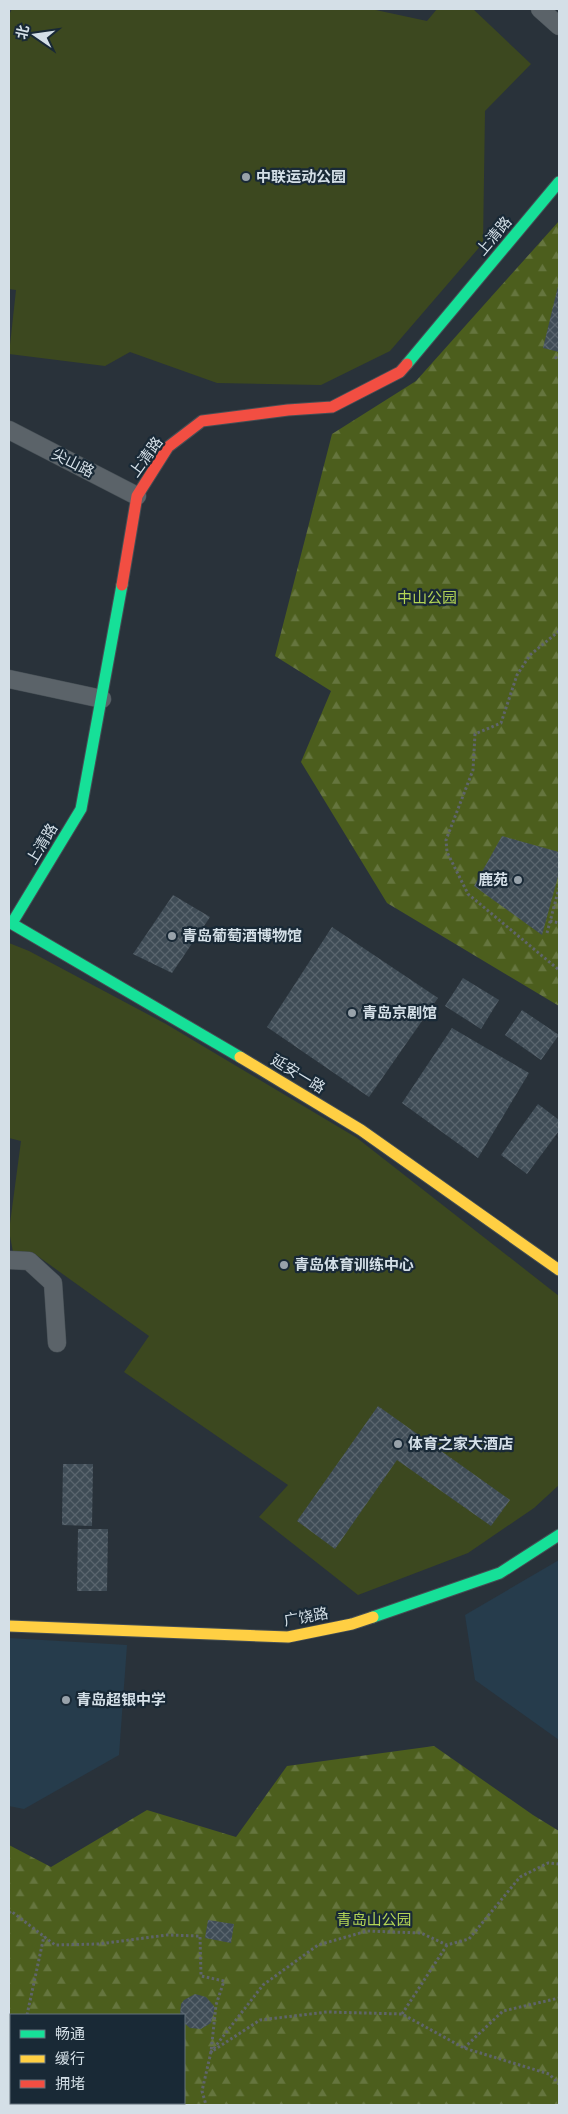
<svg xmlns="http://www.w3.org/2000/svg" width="568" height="2114" font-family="'Roboto Condensed','Noto Sans SC',sans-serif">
	<defs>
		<pattern id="forest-firs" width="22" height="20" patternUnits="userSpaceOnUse" patternTransform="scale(1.25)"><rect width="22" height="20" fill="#4c5e1d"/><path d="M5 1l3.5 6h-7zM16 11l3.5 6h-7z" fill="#65753e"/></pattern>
		<pattern id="building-cross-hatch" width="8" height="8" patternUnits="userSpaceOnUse" patternTransform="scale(1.25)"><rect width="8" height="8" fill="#3f4c56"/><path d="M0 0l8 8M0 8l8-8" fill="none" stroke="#5a656e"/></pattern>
	</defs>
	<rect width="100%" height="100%" fill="#29323a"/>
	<g fill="#263c4c">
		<polygon points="559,1560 559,1740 475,1680 465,1615"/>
		<polygon points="9,1638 127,1645 119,1755 24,1809 9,1806"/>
	</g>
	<g fill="#3c481f">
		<polygon points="12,9 371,9 427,21 437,9 473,9 531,64 485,111 483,243 390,351 321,385 217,383 130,352 105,366 9,354 16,290 9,289 9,15"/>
		<polygon points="9,943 29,951 166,1024 357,1138 559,1296 559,1485 534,1508 468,1553 358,1595 259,1517 288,1485 124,1372 149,1336 32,1252 13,1252 9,1231 21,1141 9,1138"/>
	</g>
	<g fill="url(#forest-firs)" fill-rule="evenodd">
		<polygon points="559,221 559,1006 387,903 301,762 331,691 275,656 332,434 416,381"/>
		<path d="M434,1746L533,1815L559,1831V2105H9V1845L51,1867L147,1810L236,1837L287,1766ZM11,2015H184V2103H11Z"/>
	</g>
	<g fill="url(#building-cross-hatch)">
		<polygon points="559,282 559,352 543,348"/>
		<polygon points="502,836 559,852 559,873 542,935 474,886"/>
		<polygon points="173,895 210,917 172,973 133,954"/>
		<polygon points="332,927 438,998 369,1097 267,1027"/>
		<polygon points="463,978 499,1000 481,1029 445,1006"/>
		<polygon points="522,1010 559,1035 541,1060 505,1035"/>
		<polygon points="452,1028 529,1073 478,1158 402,1103"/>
		<polygon points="538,1104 559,1120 559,1131 527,1174 501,1155"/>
		<polygon points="378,1406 510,1500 491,1526 397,1460 335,1549 297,1521"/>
		<polygon points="63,1464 93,1464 92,1526 62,1525"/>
		<polygon points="78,1529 108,1529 107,1591 77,1591"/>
		<polygon points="208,1920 234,1924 231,1943 205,1938"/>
		<polygon points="195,1994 206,1997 214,2006 214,2012 211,2023 201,2029 190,2028 184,2023 184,2015 180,2015 181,2004 184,2000"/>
	</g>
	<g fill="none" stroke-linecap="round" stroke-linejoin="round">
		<g stroke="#454e54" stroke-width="19">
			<g id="street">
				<polyline points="540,9 559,26"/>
				<polyline points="9,430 137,496"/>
				<polyline points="9,679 102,699"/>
				<polyline points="9,1260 29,1261 53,1283 57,1343"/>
			</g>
		</g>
		<g stroke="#454e54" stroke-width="13">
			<g id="fast">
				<polyline points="407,364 559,182"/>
				<polyline points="9,922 240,1057"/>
				<polyline points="12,923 81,809 122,585"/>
				<polyline points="373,1617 500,1573 559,1535"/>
			</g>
		</g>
		<g stroke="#454e54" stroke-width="13">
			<g id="slow">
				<polyline points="240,1057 361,1130 559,1270"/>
				<polyline points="9,1626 288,1637 352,1624 373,1617"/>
			</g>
		</g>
		<g stroke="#454e54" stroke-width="13">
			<polyline id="jam" points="122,585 137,496 168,447 202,421 288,410 332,407 400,372 407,364"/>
		</g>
		<g stroke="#5f656a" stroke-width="3" stroke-dasharray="2.5 2.5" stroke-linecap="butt">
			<polyline points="555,357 559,360"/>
			<polyline points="559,631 530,655 517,675 501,723 475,734 473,770 446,840 447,852 468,894 559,970"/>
			<polyline points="550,921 559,923"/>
			<polyline points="547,933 559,888"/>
			<polyline points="559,1864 548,1863 520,1877 469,1939 447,1945 421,1933 367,1931 318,1945 263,1985 211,2052 260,2020 327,2012 402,2014 464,2048 549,2074 559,2084"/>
			<polyline points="9,1913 11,1911 55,1945 99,1944 167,1935 200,1936 201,1976 224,1981 216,2005 211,2052 202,2091 206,2105"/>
			<polyline points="402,2014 447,1945"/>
			<polyline points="27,2015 44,1936"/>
			<polyline points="464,2048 503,2011 559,1998"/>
			<polyline points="9,2096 11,2097"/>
			<polyline points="25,2103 31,2105"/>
			<polyline points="43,2103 44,2105"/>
		</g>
		<use href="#street" stroke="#5b6369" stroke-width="18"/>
		<use href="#fast" stroke="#16e098" stroke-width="11"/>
		<use href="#slow" stroke="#ffcf43" stroke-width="11"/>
		<use href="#jam" stroke="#f24e42" stroke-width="11"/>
	</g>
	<g fill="#98a2aa" stroke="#192936" stroke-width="2">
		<circle cx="246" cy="177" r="5"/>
		<circle cx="518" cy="880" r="5"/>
		<circle cx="172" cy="936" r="5"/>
		<circle cx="352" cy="1013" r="5"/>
		<circle cx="284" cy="1265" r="5"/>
		<circle cx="398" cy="1444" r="5"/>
		<circle cx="66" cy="1700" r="5"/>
	</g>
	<g text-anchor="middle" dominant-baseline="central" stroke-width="4.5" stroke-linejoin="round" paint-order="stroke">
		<g font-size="15" font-weight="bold" fill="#d4dfe7" stroke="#192936" text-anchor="start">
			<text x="256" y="177">中联运动公园</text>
			<text x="508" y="880" text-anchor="end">鹿苑</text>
			<text x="182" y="936">青岛葡萄酒博物馆</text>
			<text x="362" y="1013">青岛京剧馆</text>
			<text x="294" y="1265">青岛体育训练中心</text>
			<text x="408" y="1444">体育之家大酒店</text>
			<text x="76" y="1700">青岛超银中学</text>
		</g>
		<g font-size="15" fill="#d4dfe7" stroke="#192936">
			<text transform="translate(494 236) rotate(-50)">上清路</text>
			<text transform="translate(146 457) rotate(-54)">上清路</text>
			<text transform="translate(73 463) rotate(27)">尖山路</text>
			<text transform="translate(42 844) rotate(-59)">上清路</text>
			<text transform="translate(298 1074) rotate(31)">延安一路</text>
			<text transform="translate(306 1617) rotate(-10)">广饶路</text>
		</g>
		<g font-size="15" fill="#b3d455" stroke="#192936">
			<text x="427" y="598">中山公园</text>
			<text x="374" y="1920">青岛山公园</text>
		</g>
	</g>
	<rect width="568" height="2114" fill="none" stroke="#d4dfe7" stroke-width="20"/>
	<rect x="10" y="2014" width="175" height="90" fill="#192936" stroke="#64727d"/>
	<rect x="20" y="2030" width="25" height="8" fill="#16e098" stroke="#64727d"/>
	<text x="55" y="2039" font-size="15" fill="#d4dfe7">畅通</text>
	<rect x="20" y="2055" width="25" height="8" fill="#ffcf43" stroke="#64727d"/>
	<text x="55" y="2064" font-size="15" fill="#d4dfe7">缓行</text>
	<rect x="20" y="2080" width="25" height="8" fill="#f24e42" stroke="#64727d"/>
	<text x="55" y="2089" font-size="15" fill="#d4dfe7">拥堵</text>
	<g transform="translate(35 35) rotate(283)" stroke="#192936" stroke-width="4" paint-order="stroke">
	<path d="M0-4L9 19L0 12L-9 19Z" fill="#d4dfe7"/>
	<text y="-8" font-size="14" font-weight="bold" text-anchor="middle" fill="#d4dfe7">北</text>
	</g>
</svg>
